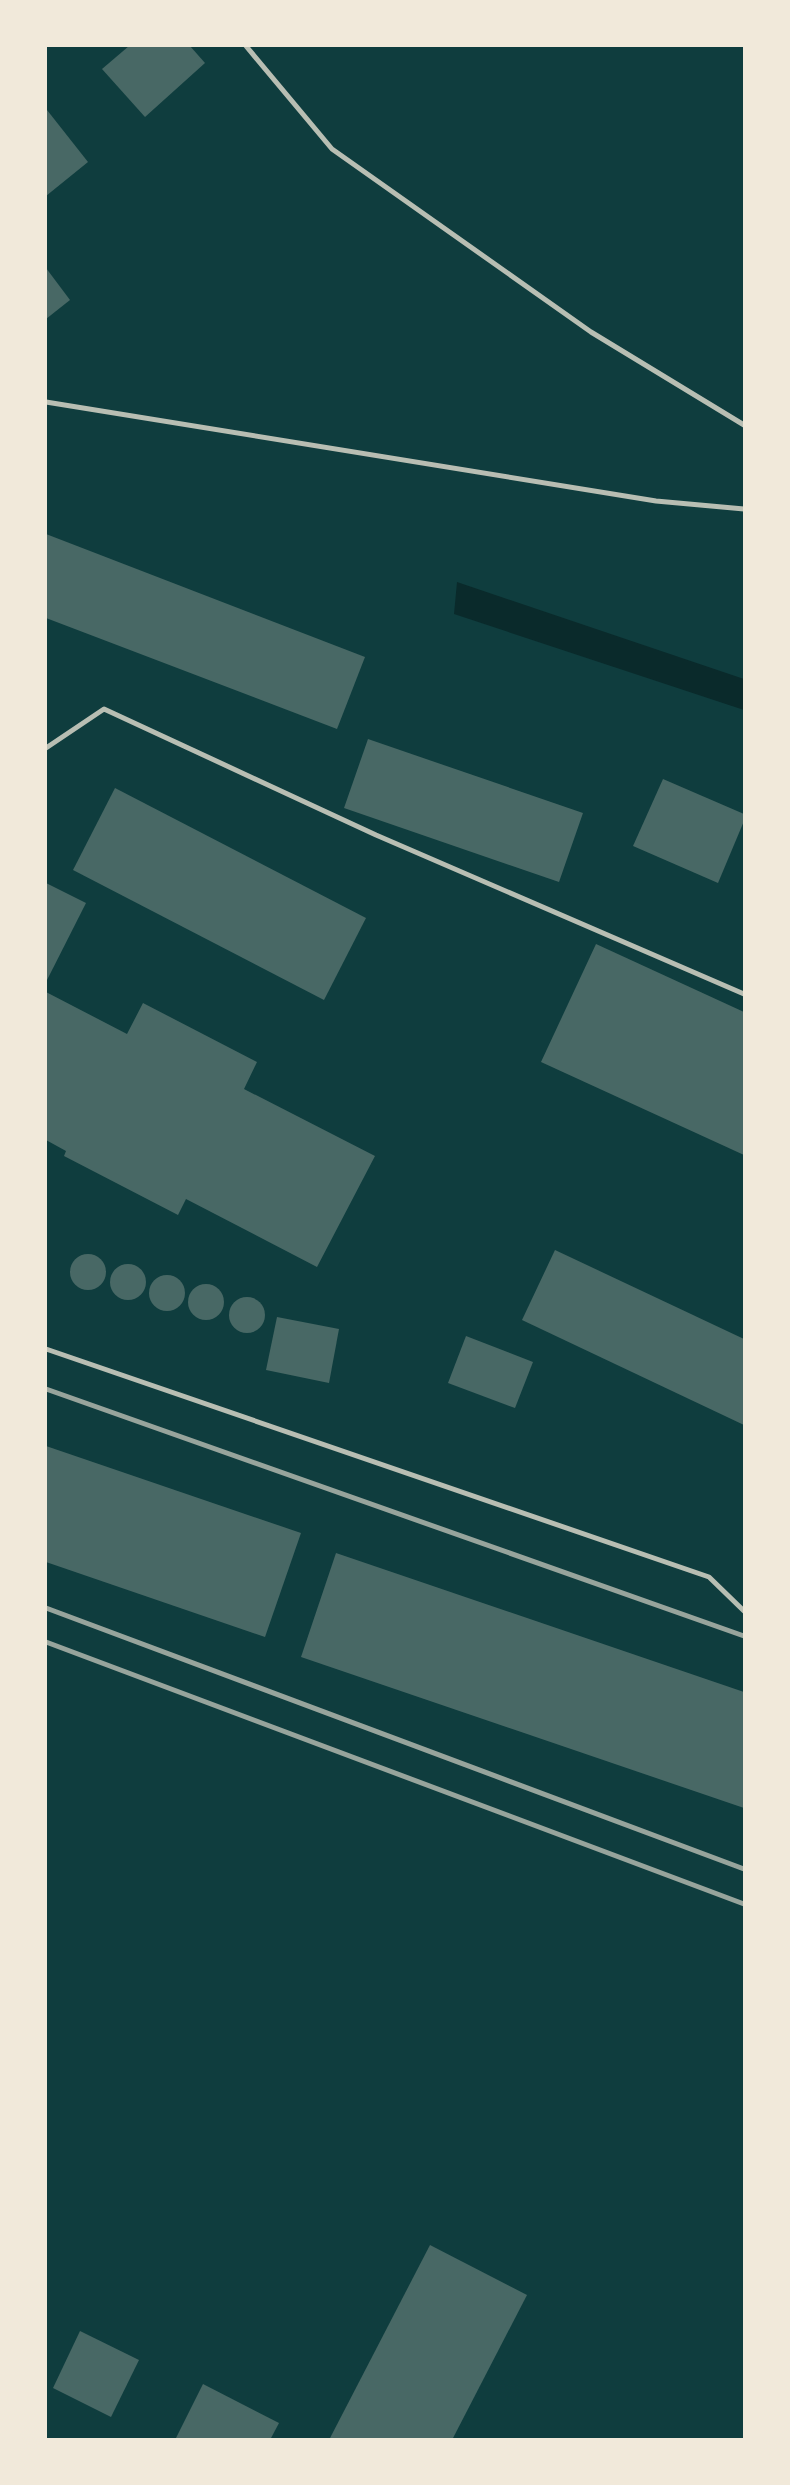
<svg xmlns="http://www.w3.org/2000/svg" width="790" height="2485" font-family="'IBM Plex Sans',sans-serif">
	<rect width="100%" height="100%" fill="#0f3d3e"/>
	<polygon fill="#0a2a2b" points="457,582 744,679 744,710 454,614"/>
	<g fill="#486865">
		<polygon points="129,46 190,46 205,63 145,117 102,69"/>
		<polygon points="47,110 88,162 46,196 46,111"/>
		<polygon points="46,268 70,300 46,319"/>
		<polygon points="46,534 365,657 337,729 46,618"/>
		<polygon points="368,739 583,813 559,882 344,808"/>
		<polygon points="663,779 744,814 744,821 718,883 633,846"/>
		<polygon points="115,788 366,918 324,1000 73,870"/>
		<polygon points="46,883 86,903 46,982"/>
		<polygon points="596,944 744,1012 744,1155 541,1062"/>
		<polygon points="46,992 127,1034 143,1003 257,1062 244,1089 375,1156 317,1267 186,1199 178,1215 64,1156 66,1151 46,1140"/>
		<polygon points="555,1250 744,1339 744,1425 522,1320"/>
		<circle cx="88" cy="1272" r="18"/>
		<circle cx="128" cy="1282" r="18"/>
		<circle cx="167" cy="1293" r="18"/>
		<circle cx="206" cy="1302" r="18"/>
		<circle cx="247" cy="1315" r="18"/>
		<polygon points="277,1317 339,1329 329,1383 266,1370"/>
		<polygon points="466,1336 533,1362 515,1408 448,1383"/>
		<polygon points="46,1446 301,1533 265,1637 46,1562"/>
		<polygon points="336,1553 744,1692 744,1808 301,1657"/>
		<polygon points="430,2245 527,2295 452,2440 329,2440"/>
		<polygon points="80,2331 139,2360 111,2417 53,2388"/>
		<polygon points="203,2384 279,2423 270,2440 175,2440"/>
	</g>
	<g fill="none" stroke-linecap="round" stroke-linejoin="round">
		<g stroke="#b8beb3" stroke-width="5">
			<polyline points="246,46 332,149 591,332 744,425"/>
			<polyline points="46,402 656,501 744,509"/>
			<polyline points="46,748 104,709 376,835 744,994"/>
			<polyline points="46,1349 709,1577 744,1611"/>
		</g>
		<g stroke="#97a49c" stroke-width="5">
			<polyline points="46,1389 744,1636"/>
			<polyline points="46,1608 744,1869"/>
			<polyline points="46,1642 744,1904"/>
		</g>
	</g>
	<rect width="790" height="2485" fill="none" stroke="#f1e9da" stroke-width="94"/>
</svg>
